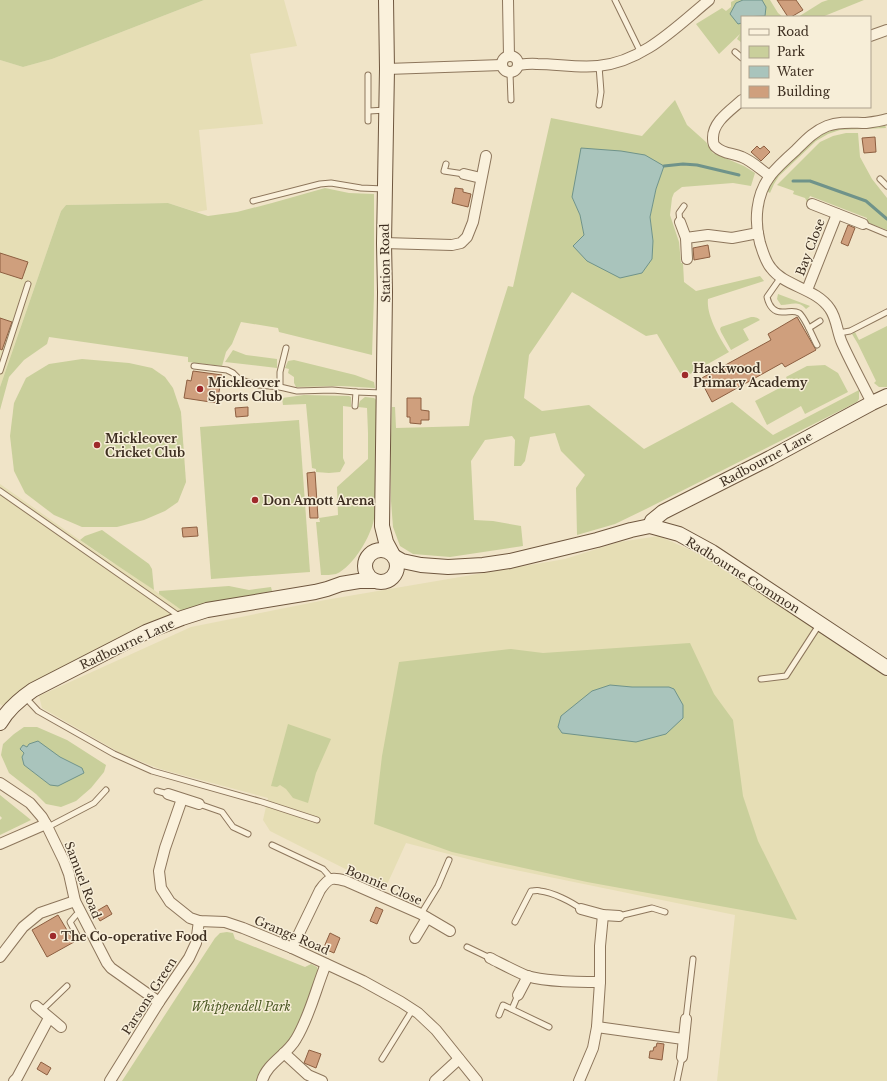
<svg xmlns="http://www.w3.org/2000/svg" width="887" height="1081" font-family="'Libre Baskerville',serif">
	<rect width="100%" height="100%" fill="#f0e4c8"/>
	<g fill="#e6deb5">
		<polygon points="204,0 284,0 297,46 250,54 263,124 199,130 207,210 197,212 168,203 66,205 61,211 0,387 0,60 23,67 52,59"/>
		<polygon points="0,484 108,560 123,568 154,590 180,609 182,612 9,710 0,704"/>
		<polygon points="659,536 710,559 761,592 850,653 887,677 887,1081 717,1081 735,915 491,865 406,843 385,889 270,831 263,820 268,798 160,769 122,754 42,708 39,696 191,627 325,600 565,559 619,542"/>
	</g>
	<g fill="#c9cf9b" fill-rule="evenodd">
		<polygon points="0,0 204,0 52,59 23,67 0,60"/>
		<polygon points="735,0 770,0 778,13 783,17 742,17 742,43 737,39 740,34 719,54 696,24 722,8 726,11 731,7 731,2"/>
		<polygon points="828,0 864,0 822,17 798,17 822,2"/>
		<path d="M675,100L687,125L706,142L713,153L744,166L755,173L751,186L733,183L682,187L674,193L672,198L670,215L679,242L681,263H683L684,282L696,291L760,276L764,281L708,299C706,315 720,339 729,352L683,378L657,334L646,336L572,292L529,355L524,398L542,411L589,405L644,449L732,402L773,435L859,390V399L857,402L646,509L615,524L577,535L576,488L585,475L561,451L555,433L530,437L525,461L521,466H514L515,440L512,436L485,440L471,461L474,520L493,521L521,526L523,546L450,557L413,554L400,546L393,527L391,501V436L392,407H395L396,428L469,426L473,397L508,286L513,287L551,118L642,136ZM664,166L656,189L650,217L653,241L573,246L584,235L580,215L572,197Z"/>
		<polygon points="885,125 886,128 840,130 828,134 816,141 779,176 774,184 770,193 767,191 771,184 776,176 790,162 820,135 833,130 846,127 863,127"/>
		<polygon points="846,133 858,133 860,157 872,179 887,198 887,230 866,222 867,218 810,196 807,202 805,198 793,194 794,191 777,185 820,142 833,136"/>
		<polygon points="325,188 349,193 374,194 374,295 372,355 279,332 278,328 241,322 232,344 226,352 222,366 188,362 188,357 49,337 47,344 24,360 9,377 0,410 0,387 61,211 66,205 168,203 208,216 237,212 272,203"/>
		<path d="M778,294L810,306L806,309C798,300 791,305 781,305L777,299Z"/>
		<path d="M751,317C755,317 757,317 760,320L743,329L749,340L731,350L721,332L720,329L721,327Z"/>
		<polygon points="887,326 887,387 879,387 874,383 876,381 858,344 852,334 855,332 859,340"/>
		<polygon points="233,350 246,355 277,359 277,368 225,362"/>
		<polygon points="82,359 129,363 152,368 165,377 173,388 181,412 186,482 178,502 165,511 144,520 117,527 82,527 54,515 25,493 14,471 10,436 14,403 26,378 49,364"/>
		<polygon points="294,360 355,375 374,382 375,388 374,388 342,386 296,387 294,383 294,377 288,373 289,369 285,368 288,361"/>
		<polygon points="825,365 838,373 848,392 805,414 801,406 767,425 755,401 789,383 786,377 807,366"/>
		<polygon points="304,395 349,396 351,397 351,407 343,406 343,458 345,463 340,472 329,473 316,472 316,469 312,468 306,404 283,405 282,398"/>
		<path d="M365,397L374,398L379,402V518L374,519C371,536 353,567 336,574C332,575 325,575 321,575L316,522H320L319,518L338,515L337,487L368,459V433L367,408L358,407L360,401Z"/>
		<polygon points="299,420 310,572 211,579 200,427"/>
		<path d="M102,530L149,564L152,569L154,590C129,573 104,557 80,540L85,536Z"/>
		<polygon points="229,586 249,590 271,587 272,591 202,605 182,612 180,609 159,594 159,591"/>
		<polygon points="690,643 714,694 733,720 743,796 758,841 797,920 587,882 452,852 374,824 382,756 399,662 511,649 543,653"/>
		<polygon points="288,724 331,739 316,773 308,803 293,798 286,789 280,785 277,787 271,786"/>
		<path d="M24,727H37L67,740L106,765L104,772L91,788L76,801L61,807L46,804L36,794L9,773L1,755L3,744L14,734ZM24,753L60,757L82,768L50,785L24,765L22,757Z"/>
		<polygon points="0,795 31,820 0,835 0,820 2,818 0,816"/>
		<path d="M227,932L233,933L235,939L305,967L311,964L317,967L318,971C310,993 303,1017 292,1038C286,1048 275,1054 267,1062C262,1067 260,1074 258,1081H122L215,938L220,933Z"/>
	</g>
	<g fill="#a9c4bc" stroke="#6f938a">
		<polygon points="743,0 762,0 766,7 765,16 742,17 742,23 738,24 730,14 736,3"/>
		<polygon points="581,148 621,151 645,155 664,166 656,189 650,217 653,241 652,259 642,273 620,278 587,261 573,246 584,235 580,215 572,197"/>
		<polygon points="610,685 632,687 669,687 674,689 683,705 683,718 666,734 636,742 562,733 558,727 561,716 592,691"/>
		<polygon points="38,741 60,757 82,768 84,773 58,786 50,785 24,765 22,757 24,753 20,749 23,745 27,747 29,744"/>
	</g>
	<g fill="none" stroke-linecap="round" stroke-linejoin="round">
		<g stroke="#6f938a" stroke-width="3">
			<polyline points="664,166 683,164 697,165 739,175"/>
			<polyline points="793,181 810,181 866,201 887,219"/>
		</g>
	</g>
	<g fill="#cf9f7d" stroke="#8d5f41">
		<polygon points="777,0 796,0 803,10 791,17 788,17"/>
		<polygon points="875,137 876,152 864,153 862,138"/>
		<polygon points="757,146 760,149 764,146 770,152 761,161 751,152"/>
		<polygon points="455,188 463,189 463,192 471,194 468,207 452,203"/>
		<polygon points="848,225 855,228 848,246 841,243"/>
		<polygon points="708,245 710,257 694,260 693,248"/>
		<polygon points="0,253 28,262 22,279 0,272"/>
		<polygon points="797,317 816,350 785,367 782,363 712,402 700,379 771,340 768,334"/>
		<polygon points="0,318 12,322 2,350 0,349"/>
		<polygon points="193,371 222,375 217,403 184,398 187,380 191,381"/>
		<polygon points="407,398 421,398 421,410 429,411 429,420 421,420 421,424 410,423 410,417 407,417"/>
		<polygon points="248,407 248,416 236,417 235,408"/>
		<polygon points="315,472 318,518 310,518 307,473"/>
		<polygon points="197,527 198,536 183,537 182,528"/>
		<polygon points="107,905 112,914 100,921 95,912"/>
		<polygon points="376,907 383,910 377,924 370,921"/>
		<polygon points="58,915 74,942 47,957 32,930"/>
		<polygon points="330,933 340,938 334,953 327,950 327,948 324,947"/>
		<polygon points="657,1043 664,1044 662,1060 649,1058 650,1051 653,1051 654,1047 656,1047"/>
		<polygon points="309,1050 321,1054 316,1068 304,1063"/>
		<polygon points="41,1062 51,1068 47,1075 37,1069"/>
	</g>
	<g fill="none" stroke-linecap="round" stroke-linejoin="round">
		<g stroke="#8d765c" stroke-width="7">
			<g id="lane">
				<polyline points="615,0 641,53"/>
				<polyline points="735,52 742,58"/>
				<polyline points="599,66 601,92 599,105"/>
				<polyline points="510,73 511,100"/>
				<polyline points="368,75 368,121"/>
				<polyline points="369,111 386,110"/>
				<polyline points="446,164 444,171 464,174"/>
				<polyline points="880,179 887,186"/>
				<polyline points="253,201 320,184 331,183 361,188 384,189"/>
				<polyline points="680,222 679,213 684,206"/>
				<polyline points="863,224 887,234"/>
				<path d="M781,277L767,297C769,306 774,313 784,312C789,312 794,310 799,313C805,317 813,338 817,345"/>
				<polyline points="809,328 820,321"/>
				<polyline points="839,333 850,331 887,312"/>
				<polyline points="194,366 227,370 233,373 240,380 259,385 280,387 297,391 332,390 356,392 382,393"/>
				<polyline points="0,371 28,284"/>
				<polyline points="280,387 280,372 286,348"/>
				<polyline points="355,406 356,392"/>
				<polyline points="0,491 179,616"/>
				<polyline points="761,679 786,676 819,625"/>
				<polyline points="25,697 38,711 114,754 152,771 262,802 317,820"/>
				<polyline points="157,791 168,794"/>
				<polyline points="199,804 222,812 233,827 248,834"/>
				<polyline points="48,827 94,803 106,790"/>
				<polyline points="272,845 323,869 331,878"/>
				<polyline points="421,914 438,886 449,860"/>
				<polyline points="619,916 652,908 665,912"/>
				<path d="M515,922L531,891C534,891 538,890 540,891C552,892 572,902 581,909"/>
				<polyline points="78,937 70,922 76,915 80,912"/>
				<polyline points="467,947 490,958"/>
				<polyline points="512,1009 518,995"/>
				<polyline points="41,1011 67,986"/>
				<polyline points="499,1015 503,1005 549,1027"/>
				<polyline points="686,1019 693,959"/>
				<polyline points="382,1059 413,1009"/>
				<polyline points="677,1081 682,1057"/>
			</g>
		</g>
		<g stroke="#8d765c" stroke-width="12">
			<g id="street">
				<polyline points="508,0 509,56"/>
				<polyline points="870,36 887,30"/>
				<circle cx="510" cy="64" r="8"/>
				<path d="M518,65C525,64 531,63 537,64C557,64 577,68 598,66C643,62 676,27 709,0"/>
				<polyline points="387,69 502,65"/>
				<path d="M742,100C731,110 712,122 713,139C713,142 713,145 716,147C723,154 733,153 742,157C752,161 761,170 770,176"/>
				<polyline points="464,174 481,178"/>
				<polyline points="812,204 863,224"/>
				<polyline points="680,222 686,238 687,259"/>
				<polyline points="686,238 708,235 732,238 758,233"/>
				<polyline points="384,243 452,245 461,243 467,237 473,222 486,156"/>
				<polyline points="807,290 837,214"/>
				<path d="M872,403C862,383 851,363 842,343C837,332 837,319 830,309C816,288 785,287 771,268C765,261 763,252 760,243C754,221 756,195 770,176C777,167 787,158 796,150C805,141 814,131 827,126C840,121 853,123 866,123C873,122 880,121 887,119"/>
				<polyline points="0,783 30,803 42,817 46,824 64,861 69,874 75,901 107,963 111,968 159,1002"/>
				<polyline points="168,794 199,804"/>
				<polyline points="182,799 165,848 159,871 161,888 170,902 190,918 199,921 225,922 243,928 292,948 363,981 401,1002 418,1013 436,1030 477,1081"/>
				<polyline points="0,844 46,824"/>
				<polyline points="581,909 603,915 619,916"/>
				<polyline points="415,938 427,918"/>
				<path d="M292,948L320,890C329,877 332,877 346,881L421,914L450,931"/>
				<polyline points="0,957 23,927 40,913 75,901"/>
				<path d="M490,958C502,964 515,971 527,976C547,982 579,982 600,982"/>
				<polyline points="518,995 528,976"/>
				<polyline points="36,1006 61,1027"/>
				<polyline points="597,1027 683,1039"/>
				<polyline points="284,1053 308,1075 322,1081"/>
				<polyline points="682,1057 686,1019"/>
				<polyline points="14,1081 17,1078 49,1018"/>
				<polyline points="110,1081 159,1002 189,958 196,943 199,921"/>
				<path d="M262,1081C267,1063 287,1055 296,1039C310,1016 316,988 326,964"/>
				<polyline points="435,1081 459,1059"/>
				<polyline points="579,1081 593,1048 597,1027 600,982 600,946 603,915"/>
			</g>
		</g>
		<g stroke="#6f573f" stroke-width="16">
			<g id="secondary">
				<polyline points="386,0 387,69 384,243 385,292 382,526 386,542 393,555"/>
				<polyline points="650,526 652,521 663,512 770,458 872,403 887,396"/>
				<circle cx="381" cy="566" r="16"/>
				<polyline points="395,557 402,561 421,565 448,567 483,565 510,561 597,540 631,530 650,526 679,534 712,552 887,668"/>
				<path d="M0,723C8,709 20,699 33,690L146,632L182,618L207,610L315,592L327,589L341,584L359,581H375"/>
			</g>
		</g>
		<use href="#lane" stroke="#faf1dc" stroke-width="5"/>
		<use href="#street" stroke="#faf1dc" stroke-width="10"/>
		<use href="#secondary" stroke="#faf1dc" stroke-width="14"/>
	</g>
	<g fill="#9e2a2b" stroke="#f7eed8" stroke-width="1.5">
		<circle cx="685" cy="375" r="4"/>
		<circle cx="200" cy="389" r="4"/>
		<circle cx="97" cy="445" r="4"/>
		<circle cx="255" cy="500" r="4"/>
		<circle cx="53" cy="936" r="4"/>
	</g>
	<g text-anchor="middle" dominant-baseline="central" stroke-width="3" stroke-linejoin="round" paint-order="stroke">
		<g font-size="12" fill="#3d2e20" stroke="#f7eed8">
			<text transform="translate(810 247) rotate(-69)">Bay Close</text>
			<text transform="translate(385 263) rotate(-91)">Station Road</text>
			<text transform="translate(766 459) rotate(-28)">Radbourne Lane</text>
			<text transform="translate(743 575) rotate(32)">Radbourne Common</text>
			<text transform="translate(127 644) rotate(-25)">Radbourne Lane</text>
			<text transform="translate(83 880) rotate(69)">Samuel Road</text>
			<text transform="translate(384 885) rotate(23)">Bonnie Close</text>
			<text transform="translate(292 935) rotate(23)">Grange Road</text>
			<text transform="translate(149 996) rotate(-57)">Parsons Green</text>
		</g>
		<g font-size="12" font-weight="bold" fill="#3d2e20" stroke="#f7eed8" text-anchor="start">
			<text x="693" y="368">Hackwood<tspan x="693" dy="14">Primary Academy</tspan></text>
			<text x="208" y="382">Mickleover<tspan x="208" dy="14">Sports Club</tspan></text>
			<text x="105" y="438">Mickleover<tspan x="105" dy="14">Cricket Club</tspan></text>
			<text x="263" y="500">Don Amott Arena</text>
			<text x="61" y="936">The Co-operative Food</text>
		</g>
		<g font-size="12" font-style="italic" fill="#4d5a26" stroke="#f7eed8">
			<text x="241" y="1006">Whippendell Park</text>
		</g>
	</g>
	<rect x="741" y="16" width="130" height="92" fill="#f7eed8" stroke="#ada18e"/>
	<rect x="749" y="29" width="20" height="6" fill="#faf1dc" stroke="#ada18e"/>
	<text x="777" y="36" font-size="12" fill="#3d2e20">Road</text>
	<rect x="749" y="46" width="20" height="12" fill="#c9cf9b" stroke="#ada18e"/>
	<text x="777" y="56" font-size="12" fill="#3d2e20">Park</text>
	<rect x="749" y="66" width="20" height="12" fill="#a9c4bc" stroke="#ada18e"/>
	<text x="777" y="76" font-size="12" fill="#3d2e20">Water</text>
	<rect x="749" y="86" width="20" height="12" fill="#cf9f7d" stroke="#ada18e"/>
	<text x="777" y="96" font-size="12" fill="#3d2e20">Building</text>
</svg>
